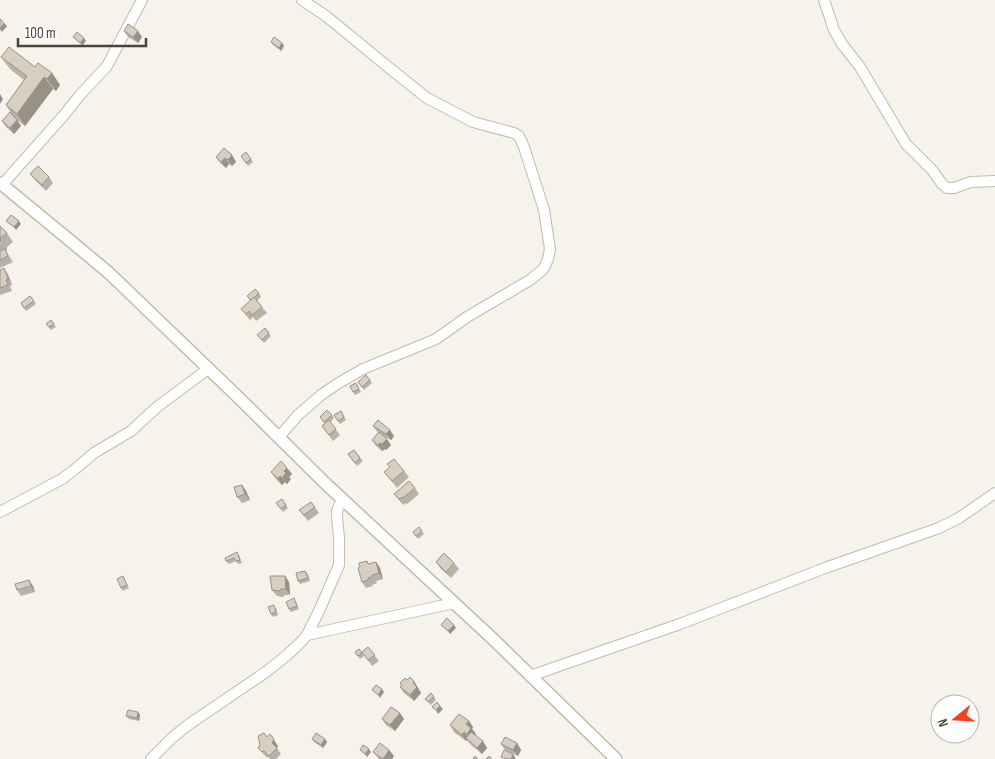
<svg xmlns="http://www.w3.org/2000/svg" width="995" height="759" font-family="'Sofia Sans Condensed',sans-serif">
	<rect width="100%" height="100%" fill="#f6f3ec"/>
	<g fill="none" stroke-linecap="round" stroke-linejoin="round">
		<g stroke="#c2bbae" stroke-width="12">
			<g id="minor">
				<polyline points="824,0 834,30 842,44 860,67 906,144 933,171 942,184 947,188 954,188 971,182 995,181"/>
				<polyline points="2,185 64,115 80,95 107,66 142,0"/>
				<polyline points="279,437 298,415 321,395 337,384 363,369 436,339 467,317 530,280 540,272 544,268 548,259 550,249 544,210 524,147 519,136 514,133 473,122 427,98 393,71 326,16 302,0"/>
				<polyline points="0,512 62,479 74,470 94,453 131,431 157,407 208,369"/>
				<polyline points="307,635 454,603"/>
				<polyline points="530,676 680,624 825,568 939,528 959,518 995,493"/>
				<polyline points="151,759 173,737 188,725 266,672 286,656 300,643 307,635 319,611 339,565 339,538 337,516 337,511 342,499"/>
			</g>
		</g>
		<g stroke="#c2bbae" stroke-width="14">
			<polyline id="tertiary" points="0,183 67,238 109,273 239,398 326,484 494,640 616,759"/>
		</g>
		<use href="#minor" stroke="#fff" stroke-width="10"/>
		<use href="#tertiary" stroke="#fff" stroke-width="11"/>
	</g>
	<g fill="#bab2a6">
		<polygon points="124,31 142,37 138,43 128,37"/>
		<polygon points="271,42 282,43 284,46 281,51 273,45"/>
		<polygon points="1,57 52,73 60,85 56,91 53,89 25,126 17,120 21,126 14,134 6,127 2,121 13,116 6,105 24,80 10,69"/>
		<polygon points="246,152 253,162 248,166 241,156"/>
		<polygon points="232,155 236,162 232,166 229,164 226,168 220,163 216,157"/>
		<polygon points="30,174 49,177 53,183 46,191 35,180"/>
		<polygon points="0,226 7,233 13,242 7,247 7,249 6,251 13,262 0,268"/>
		<polygon points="0,270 8,275 12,285 10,286 12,291 0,295"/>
		<polygon points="259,293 261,297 257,301 267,313 256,321 253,317 250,320 241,309 250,301 247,296"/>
		<polygon points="30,296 36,304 26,311 21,303"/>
		<polygon points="51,320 56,327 51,330 46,324"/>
		<polygon points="265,328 271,336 264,343 257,335"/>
		<polygon points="370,380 372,383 364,390 358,382"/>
		<polygon points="358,386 361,392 355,395 353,392"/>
		<polygon points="341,411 346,420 340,424 334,415"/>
		<polygon points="332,415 334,418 330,422 340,435 333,441 322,426 325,424 320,417"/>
		<polygon points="373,426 394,436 391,440 384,436 391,445 386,450 385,449 382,451 376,446 372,440 378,433"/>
		<polygon points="354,450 363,461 357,466 348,454"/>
		<polygon points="287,468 292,474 289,477 291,479 287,484 285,482 282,485 275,478 271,472"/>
		<polygon points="404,471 409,477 397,488 384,472"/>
		<polygon points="242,485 246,491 250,500 242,503 237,497"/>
		<polygon points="415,488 419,494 407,504 406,503 403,505 394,494"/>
		<polygon points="282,499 288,508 283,512 276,503"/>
		<polygon points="311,502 319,513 308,521 299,510"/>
		<polygon points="419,527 424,534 418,539 415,535"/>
		<polygon points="239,555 242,563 238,564 236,561 229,564 226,561"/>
		<polygon points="376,562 380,568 383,579 376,581 377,583 372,585 373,586 366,588 362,582 370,564"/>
		<polygon points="436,562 454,563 459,569 451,578 440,568"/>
		<polygon points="305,571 308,574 310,581 300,584 298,581"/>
		<polygon points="123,576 129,588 123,591 121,588"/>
		<polygon points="285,576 289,582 290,595 285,595 283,597 277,596 272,590"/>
		<polygon points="33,586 35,592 21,596 17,590"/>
		<polygon points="296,602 299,609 291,612 289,609"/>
		<polygon points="276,608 278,615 273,617 271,614"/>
		<polygon points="368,647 379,661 372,666 362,652"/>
		<polygon points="359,649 364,656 360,659 355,652"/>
		<polygon points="400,683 418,687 418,688 421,693 414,701 404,693 400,687 401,685"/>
		<polygon points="434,697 436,700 431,705 425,699"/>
		<polygon points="138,712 140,715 139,721 129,719 126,716"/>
		<polygon points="382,719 404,719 395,731 386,725"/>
		<polygon points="469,721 473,727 472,729 476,734 475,735 487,748 482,754 470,744 467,740 466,741 454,732 450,725"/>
		<polygon points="267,736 278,746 277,748 281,754 276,759 270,759 268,757 267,758 258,748"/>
		<polygon points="312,739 325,739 327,742 323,748 314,742"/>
		<polygon points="517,743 521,750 518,756 505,750 501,744"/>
		<polygon points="389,750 394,756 392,759 379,759 373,752"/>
	</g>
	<g fill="#979187">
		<polygon points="4,23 7,26 2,32 0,29"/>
		<polygon points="138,31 142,37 138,43 133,37"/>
		<polygon points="84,38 86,41 82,46 80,43"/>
		<polygon points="282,43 284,46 281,51 279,48"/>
		<polygon points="52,73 60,85 56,91 47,79"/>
		<polygon points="44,77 53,89 25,126 17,114"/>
		<polygon points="0,94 3,99 0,104"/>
		<polygon points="17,120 21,126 14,134 10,128"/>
		<polygon points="232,155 236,162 232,166 228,160"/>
		<polygon points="225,158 229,164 226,168 221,162"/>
		<polygon points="19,221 21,224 16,230 14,227"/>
		<polygon points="4,268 8,275 12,285 8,278"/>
		<polygon points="390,430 394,436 391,440 386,434"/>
		<polygon points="387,439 391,445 386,450 382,444"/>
		<polygon points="380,443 385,449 382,451 378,445"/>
		<polygon points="287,468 292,474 289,477 291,479 287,484 282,478 284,471"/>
		<polygon points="280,476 285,482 282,485 278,479"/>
		<polygon points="242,485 246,491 250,500 245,494"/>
		<polygon points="376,562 380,568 383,579 379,573"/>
		<polygon points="285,576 289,582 290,595 286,589"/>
		<polygon points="29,580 33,586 35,592 31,586"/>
		<polygon points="454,625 456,628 450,634 448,631"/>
		<polygon points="414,681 421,693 414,701 410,695 413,683"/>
		<polygon points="382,689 384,692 380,698 378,695"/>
		<polygon points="440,706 443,709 438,714 436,710"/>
		<polygon points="138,712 140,715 139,721 137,718"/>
		<polygon points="400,713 404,719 395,731 390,725"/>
		<polygon points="469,721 473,727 472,729 476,734 471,740 467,734 466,724"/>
		<polygon points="464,732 468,738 466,738 467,740 466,741 462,735"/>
		<polygon points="270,734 278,746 276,749 272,743"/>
		<polygon points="325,739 327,742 323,748 321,745"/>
		<polygon points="483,741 487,748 482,754 477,748"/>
		<polygon points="517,743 521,750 518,756 513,750"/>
		<polygon points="369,749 371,752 367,757 365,754"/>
		<polygon points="389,750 394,756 392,759 383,759"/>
		<polygon points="513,754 515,757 515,759 511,759"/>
	</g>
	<g fill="#d8cfc1" stroke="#979187">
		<polygon points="0,19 4,23 0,29"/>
		<polygon points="128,24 138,31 133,37 124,31"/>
		<polygon points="77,32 84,38 80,43 73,37"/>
		<polygon points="274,37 282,43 279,48 271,42"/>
		<polygon points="9,47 35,67 38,63 52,73 47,79 44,77 17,114 6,105 27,76 1,57"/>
		<polygon points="10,112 17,120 10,128 2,121"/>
		<polygon points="224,148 232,155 228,160 225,158 221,162 216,157"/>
		<polygon points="246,152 251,159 246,163 241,156"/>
		<polygon points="38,166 49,177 42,185 30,174"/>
		<polygon points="11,215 19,221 14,227 6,221"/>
		<polygon points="0,226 7,233 0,238 1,240 0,241"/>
		<polygon points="5,249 8,256 0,260 0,251"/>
		<polygon points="4,268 8,278 6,280 8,285 0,288 0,270"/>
		<polygon points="255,289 259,293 254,298 254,297 251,300 247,296"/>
		<polygon points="30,296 34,301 24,308 21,303"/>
		<polygon points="254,297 262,307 252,315 249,311 246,314 241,309"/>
		<polygon points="51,320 54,324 49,327 46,324"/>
		<polygon points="265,328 269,333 262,340 257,335"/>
		<polygon points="366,375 370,380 362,387 358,382"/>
		<polygon points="356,383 359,389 353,392 350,386"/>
		<polygon points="327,410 332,415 324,422 320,417"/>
		<polygon points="341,411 344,417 338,421 334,415"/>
		<polygon points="329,420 336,429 329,435 322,426"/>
		<polygon points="378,420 390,430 386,434 373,426"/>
		<polygon points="379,432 387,439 382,444 380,443 378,445 372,440"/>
		<polygon points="354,450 360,458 355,463 348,454"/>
		<polygon points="394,459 404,471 392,481 384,472 390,467 387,464"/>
		<polygon points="281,461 287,468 284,471 286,473 282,478 280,476 278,479 271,472"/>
		<polygon points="409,481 415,488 403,498 402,497 399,499 394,494"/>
		<polygon points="242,485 245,494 237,497 234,487"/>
		<polygon points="282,499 286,505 281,509 276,503"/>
		<polygon points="311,502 315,507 304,515 299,510"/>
		<polygon points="419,527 422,531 416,536 413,532"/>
		<polygon points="237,552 240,560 236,561 234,558 226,561 225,558"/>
		<polygon points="444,553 454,563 446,572 436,562"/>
		<polygon points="367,561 368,564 376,562 379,573 372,575 372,577 368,578 368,580 362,582 358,568 360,567 359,563"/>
		<polygon points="305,571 308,578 298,581 296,573"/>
		<polygon points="123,576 127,585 121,588 117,579"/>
		<polygon points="270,576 285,576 286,589 281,589 279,591 272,590"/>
		<polygon points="29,580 31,586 17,590 15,584"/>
		<polygon points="294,598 297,606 289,609 286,602"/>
		<polygon points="274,605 276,612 271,614 268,607"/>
		<polygon points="447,618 454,625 448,631 441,625"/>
		<polygon points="368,647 375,655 368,660 362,652"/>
		<polygon points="359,649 362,653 358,656 355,652"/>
		<polygon points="410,677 414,681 413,683 417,687 410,695 400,687 402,685 400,683 405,678 407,680"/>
		<polygon points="376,685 382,689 378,695 372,690"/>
		<polygon points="431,693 434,697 428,702 425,699"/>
		<polygon points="437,702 440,706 436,710 432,707"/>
		<polygon points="391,707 400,713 390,725 382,719"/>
		<polygon points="128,710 138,712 137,718 126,716"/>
		<polygon points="459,714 469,721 466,724 471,728 467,734 464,732 462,735 450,725"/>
		<polygon points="471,732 483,741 477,748 466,738"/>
		<polygon points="264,733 267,737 270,734 274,739 272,743 277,748 269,756 264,751 262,752 258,748 260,745 258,736"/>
		<polygon points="316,733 325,739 321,745 312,739"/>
		<polygon points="505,737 517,743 513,750 501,744"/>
		<polygon points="380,743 389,750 383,759 373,752"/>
		<polygon points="363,745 369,749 365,754 360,750"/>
		<polygon points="504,750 513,754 511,759 507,759 501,757"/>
		<polygon points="475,756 478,759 473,759"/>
		<polygon points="489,756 492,759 486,759"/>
	</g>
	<g transform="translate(955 719) rotate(252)"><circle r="24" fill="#ffffff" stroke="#b7b4b0"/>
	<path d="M0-4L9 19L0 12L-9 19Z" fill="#fc3f1d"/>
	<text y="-8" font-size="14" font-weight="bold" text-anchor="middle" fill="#4b4439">N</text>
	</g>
	<path d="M18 38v8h128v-8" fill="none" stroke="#4b4439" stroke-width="2.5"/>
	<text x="25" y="38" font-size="15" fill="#4b4439" stroke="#ffffff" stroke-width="4" paint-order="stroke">100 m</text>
</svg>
